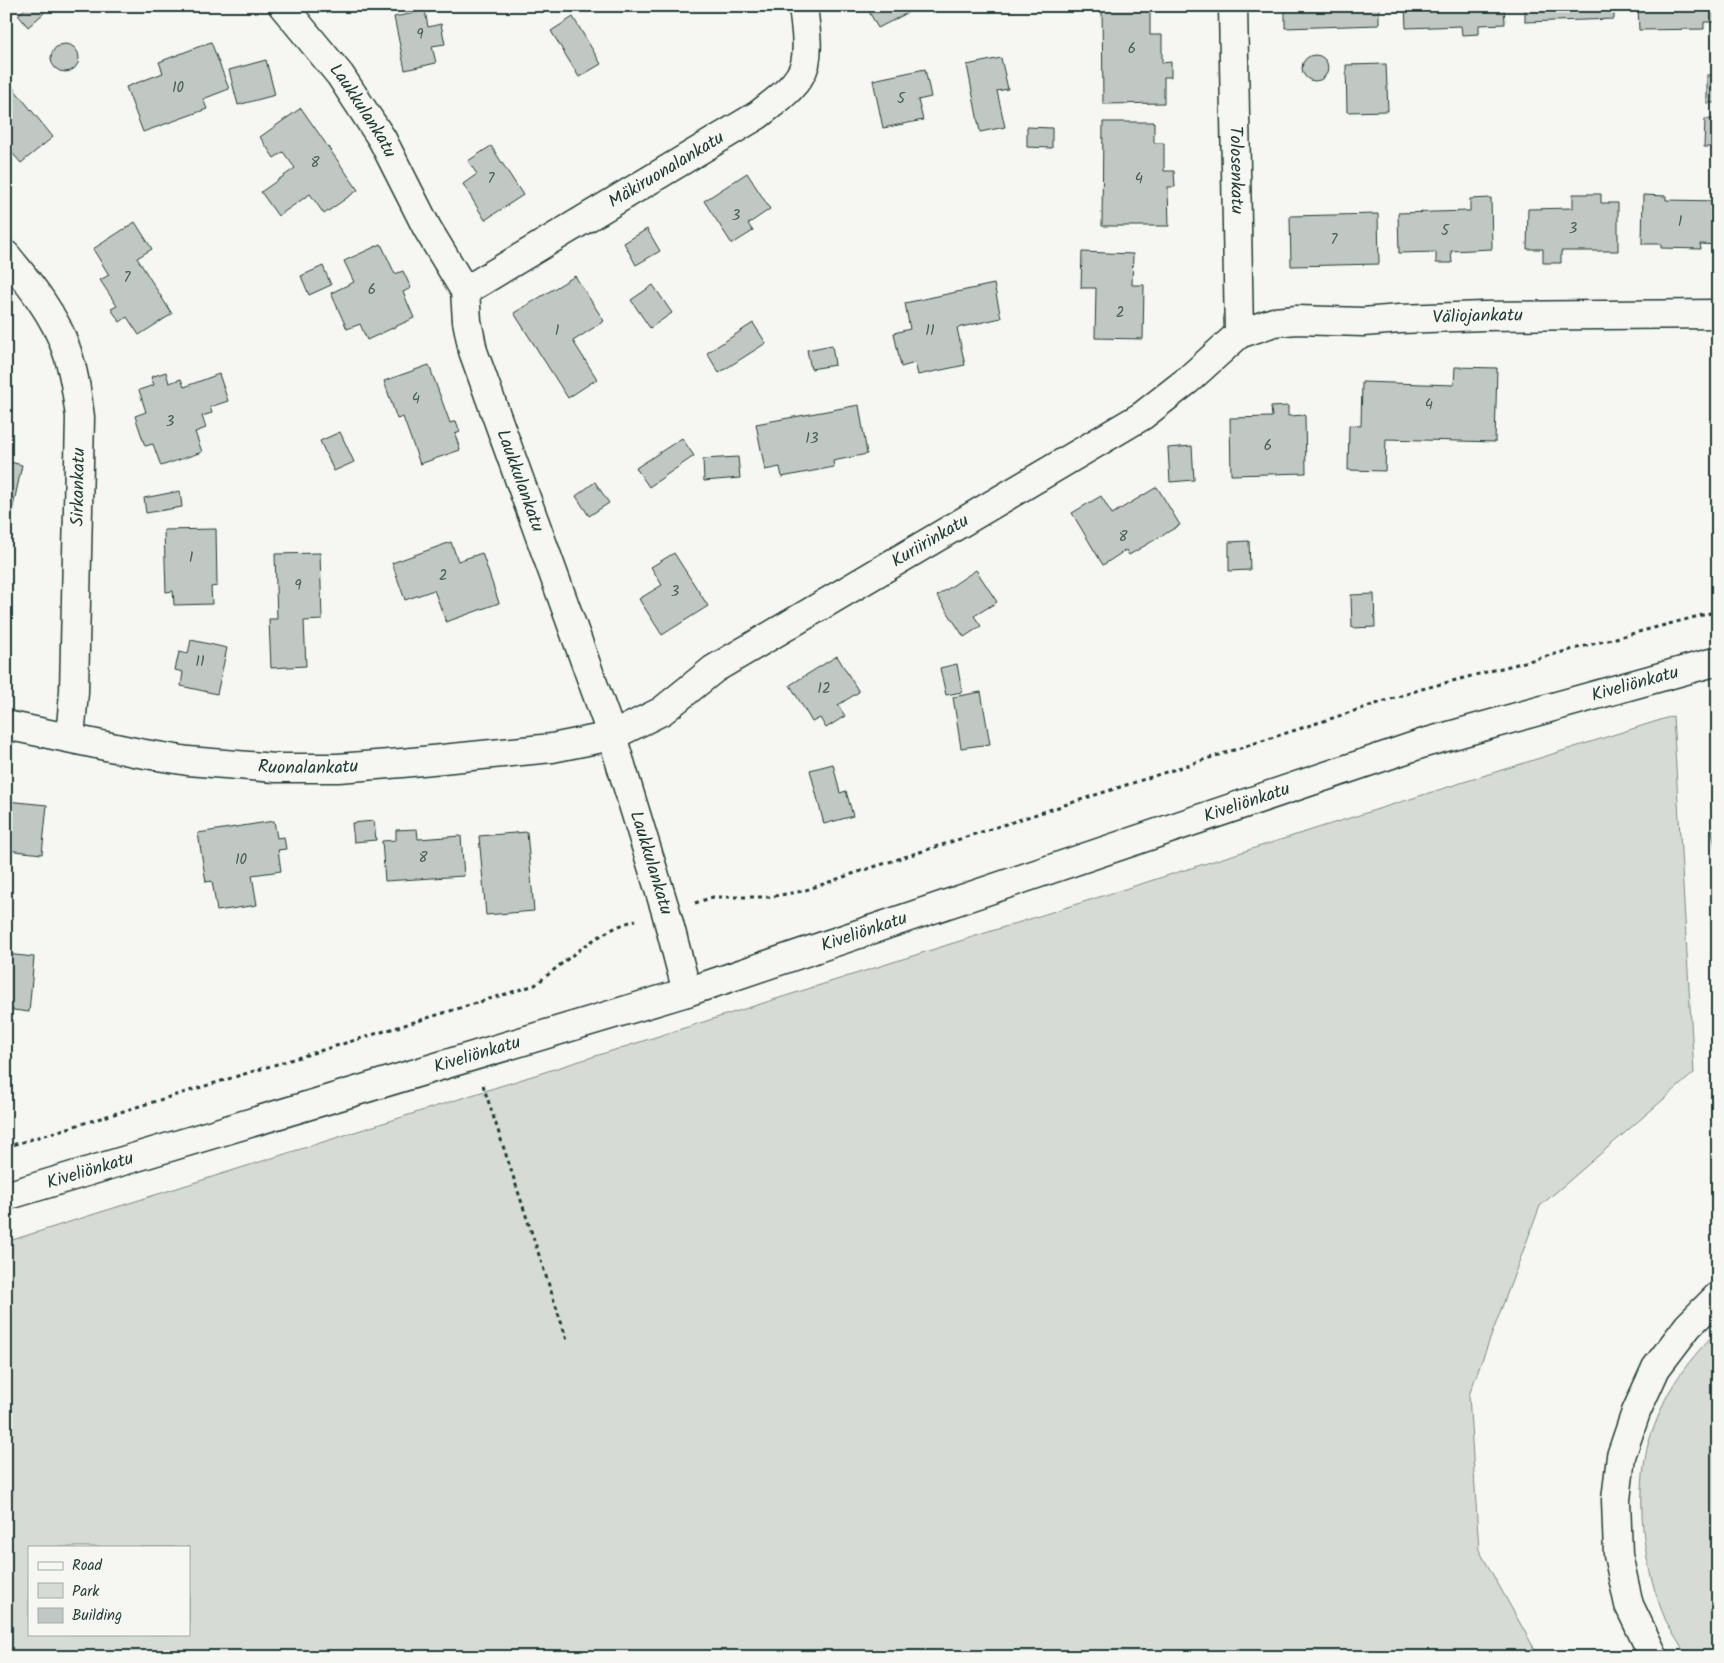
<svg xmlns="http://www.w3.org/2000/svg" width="1724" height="1663" font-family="Kalam,sans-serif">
	<rect width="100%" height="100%" fill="#f6f6f2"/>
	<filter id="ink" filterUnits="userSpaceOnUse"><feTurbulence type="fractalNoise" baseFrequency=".02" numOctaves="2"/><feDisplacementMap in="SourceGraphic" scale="10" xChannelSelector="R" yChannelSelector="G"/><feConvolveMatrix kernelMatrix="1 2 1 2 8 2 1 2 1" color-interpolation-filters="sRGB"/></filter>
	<g filter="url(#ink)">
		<g fill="#d6dbd6" stroke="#7a8c85" fill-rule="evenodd">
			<path d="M1673,716L1694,1073L1540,1206L1469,1395L1479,1550L1539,1657H6V1242ZM29,1547H189V1634H29Z"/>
			<path d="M1718,1330V1657H1687C1680,1645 1672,1633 1666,1621C1644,1570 1636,1508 1646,1453C1648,1440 1660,1412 1665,1400C1677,1375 1699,1349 1718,1330Z"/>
		</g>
		<g fill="#c1c8c3" stroke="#1f3d34">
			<polygon points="28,6 38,6 44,13 28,27 18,15"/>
			<polygon points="866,6 919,6 919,7 878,28"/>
			<polygon points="1102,6 1150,6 1150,35 1162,35 1162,63 1171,62 1171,77 1164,77 1164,103 1103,104"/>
			<polygon points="1285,6 1379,6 1379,25 1285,28"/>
			<polygon points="1405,6 1504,6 1505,24 1479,25 1479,34 1462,35 1461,26 1406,28"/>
			<polygon points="1525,6 1614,6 1614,19 1525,22"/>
			<polygon points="1638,6 1718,6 1718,22 1704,22 1704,29 1639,30"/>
			<polygon points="425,11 428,27 441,24 445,44 432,46 436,63 405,70 394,17"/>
			<polygon points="573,17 601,64 579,77 551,31"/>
			<polygon points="211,42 229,89 203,99 207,109 143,132 126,87 163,73 159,62"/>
			<circle cx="65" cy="58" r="14"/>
			<circle cx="1315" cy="68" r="13"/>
			<polygon points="1001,58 1008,89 997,91 1005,127 980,132 967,65"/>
			<polygon points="266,60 275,95 238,105 229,70"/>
			<polygon points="1386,64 1388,111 1347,112 1346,65"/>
			<polygon points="925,69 931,97 918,100 923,120 883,128 873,80"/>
			<rect x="1707" y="75" width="11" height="28"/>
			<polygon points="6,79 53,137 21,163 6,146"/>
			<polygon points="301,108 358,190 324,214 310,194 278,216 261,192 295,168 283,152 274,158 260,137"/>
			<polygon points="1705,119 1718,119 1718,147 1704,147"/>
			<polygon points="1103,122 1154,122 1154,143 1164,143 1164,171 1174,171 1175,187 1168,187 1169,226 1102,226"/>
			<polygon points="1027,127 1052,128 1052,148 1027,147"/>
			<polygon points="491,146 523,195 485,220 463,184 477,174 468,161"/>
			<polygon points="747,173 770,209 748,224 753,231 732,244 704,201"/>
			<polygon points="1573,194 1601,194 1601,203 1618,203 1618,251 1561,251 1561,263 1543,263 1543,249 1527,249 1528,209 1573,208"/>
			<polygon points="1643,195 1666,196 1666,200 1718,201 1718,245 1700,244 1701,249 1661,248 1661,244 1642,244"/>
			<polygon points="1491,198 1492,249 1451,251 1452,263 1436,263 1436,252 1399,253 1398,213 1470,211 1470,199"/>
			<polygon points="1378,214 1379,264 1291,266 1290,216"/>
			<polygon points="135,222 152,249 137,258 172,314 139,335 127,317 120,322 111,309 117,306 100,280 109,275 93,249"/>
			<polygon points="647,229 660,251 636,265 624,243"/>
			<polygon points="381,244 395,274 403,271 411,288 403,292 414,318 367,340 360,324 347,329 331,293 354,282 344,261"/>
			<polygon points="1082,252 1133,254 1132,285 1144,285 1143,339 1095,338 1096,288 1081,288"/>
			<polygon points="323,266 331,285 309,295 301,276"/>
			<polygon points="575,276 604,321 573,341 597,379 568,398 514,313"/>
			<polygon points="994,284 1001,318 957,328 965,365 918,375 915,363 901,367 894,333 910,329 905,303"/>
			<polygon points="653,285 672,313 650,328 631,300"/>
			<polygon points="753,323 766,343 719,373 707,353"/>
			<polygon points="832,345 835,365 811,369 807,350"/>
			<polygon points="429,365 450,423 456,421 460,432 455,434 460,450 420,464 403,417 397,419 384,381"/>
			<polygon points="1455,367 1497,368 1495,442 1386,439 1385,471 1348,470 1349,425 1361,426 1362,382 1454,385"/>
			<polygon points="166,372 169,383 181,379 184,387 219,374 228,401 210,407 212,413 202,416 206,428 195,432 202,452 161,466 153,444 145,446 135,416 146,412 139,390 154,385 151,377"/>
			<polygon points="859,405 867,454 833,461 834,467 782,477 780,467 765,470 756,424"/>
			<polygon points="1288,406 1288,416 1305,415 1306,473 1231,475 1230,418 1272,417 1271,407"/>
			<polygon points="340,432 354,462 334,471 320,441"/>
			<polygon points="682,438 694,456 649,487 636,468"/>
			<polygon points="1192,446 1194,480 1170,482 1168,448"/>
			<polygon points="738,457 740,478 704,481 703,459"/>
			<polygon points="6,461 22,465 11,516 6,515"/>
			<polygon points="595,482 609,503 589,516 576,496"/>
			<polygon points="1157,487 1180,525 1129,555 1126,550 1103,565 1072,513 1101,496 1112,514"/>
			<polygon points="180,491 182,507 146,513 144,498"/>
			<polygon points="216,529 217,586 211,587 212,604 174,605 173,591 166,592 164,530"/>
			<polygon points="1249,541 1250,570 1229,571 1229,542"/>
			<polygon points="451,542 458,561 482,553 499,603 446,622 434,590 405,600 392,563"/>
			<polygon points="320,553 322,620 304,621 306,666 271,668 269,619 277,619 275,554"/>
			<polygon points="674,553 708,606 662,635 639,599 662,585 651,567"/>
			<polygon points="976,570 997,602 974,616 981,626 964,637 937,596"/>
			<polygon points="1374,594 1375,627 1352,628 1351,595"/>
			<polygon points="191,640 227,648 217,694 181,686 183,672 175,670 179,652 188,654"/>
			<polygon points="837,656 859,692 838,705 845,716 826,728 820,718 812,722 790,685"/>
			<polygon points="957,664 962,692 946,695 940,668"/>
			<polygon points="981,692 990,744 961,748 953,697"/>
			<polygon points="833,764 840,793 846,791 853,816 824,824 810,770"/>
			<polygon points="6,801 47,805 42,854 6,850"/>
			<polygon points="274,821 277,838 284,837 286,849 278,850 281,871 252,875 257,905 217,911 212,881 206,882 198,833"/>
			<polygon points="374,821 376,840 354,842 352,823"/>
			<polygon points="417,829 418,839 461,836 464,876 385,881 382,841 396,840 396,830"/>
			<polygon points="1718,829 1718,863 1712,830"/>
			<polygon points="527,832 534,911 486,915 479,836"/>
			<polygon points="6,954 34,957 29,1012 6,1009"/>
		</g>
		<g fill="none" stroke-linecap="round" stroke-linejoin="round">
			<g stroke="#1f3d34" stroke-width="31">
				<g id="minor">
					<path id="s1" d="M283,6L340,75L382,139L427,228L465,291L467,321L473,351L612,736L666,912L687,992"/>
					<path id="s2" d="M1233,6L1239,334"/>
					<path d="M6,255C29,283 55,315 66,349C74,371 77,394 80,417L74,692L70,738"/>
					<path id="s3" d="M465,291L758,115C774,102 799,86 805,64C809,46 805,25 803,6"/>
					<path id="s4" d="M6,725L139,753L188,761L275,768H338L402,763L552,748L612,736L662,711L714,669L1142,416L1188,380L1239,334L1274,322L1297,320L1363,322L1400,319L1484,316L1718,314"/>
				</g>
			</g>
			<g stroke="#1f3d34" stroke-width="31">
				<g id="secondary">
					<path id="s5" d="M6,1196L687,992L1424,743L1718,661"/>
				</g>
			</g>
			<g stroke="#1f3d34" stroke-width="31">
				<polyline id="motorway" points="1654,1657 1629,1605 1618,1555 1616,1500 1621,1456 1636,1412 1656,1368 1688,1326 1718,1296"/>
			</g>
			<g stroke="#1f3d34" stroke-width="3" stroke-dasharray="4 4" stroke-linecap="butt">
				<polyline points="695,903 713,897 769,897 803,891 849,875 1422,689 1718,611"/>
				<polyline points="483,1085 567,1340"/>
				<path d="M6,1147L535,985C566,961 597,931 636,920"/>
			</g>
			<use href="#minor" stroke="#f6f6f2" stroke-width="28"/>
			<use href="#secondary" stroke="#f6f6f2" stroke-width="28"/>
			<use href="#motorway" stroke="#f6f6f2" stroke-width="28"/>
		</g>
	</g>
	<g text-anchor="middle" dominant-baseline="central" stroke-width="4.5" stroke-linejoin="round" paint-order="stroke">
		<g font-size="15" fill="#486058">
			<text x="420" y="35">9</text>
			<text x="1132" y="49">6</text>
			<text x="178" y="88">10</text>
			<text x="901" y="99">5</text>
			<text x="315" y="163">8</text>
			<text x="491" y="179">7</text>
			<text x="1139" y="179">4</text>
			<text x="736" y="216">3</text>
			<text x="1680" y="222">1</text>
			<text x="1573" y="229">3</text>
			<text x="1445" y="231">5</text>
			<text x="1334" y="240">7</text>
			<text x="127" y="278">7</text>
			<text x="372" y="290">6</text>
			<text x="1120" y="313">2</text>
			<text x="557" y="331">1</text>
			<text x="930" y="331">11</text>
			<text x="416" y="399">4</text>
			<text x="1429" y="405">4</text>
			<text x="170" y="422">3</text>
			<text x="812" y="439">13</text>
			<text x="1268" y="446">6</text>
			<text x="1123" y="537">8</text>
			<text x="191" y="558">1</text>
			<text x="443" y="576">2</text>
			<text x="298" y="586">9</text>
			<text x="675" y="592">3</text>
			<text x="200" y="662">11</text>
			<text x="824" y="689">12</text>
			<text x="423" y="858">8</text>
			<text x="241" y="860">10</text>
		</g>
		<g font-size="18" fill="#1f3d34" stroke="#f6f6f2">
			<text stroke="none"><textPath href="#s1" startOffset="132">Laukkulankatu</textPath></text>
			<text stroke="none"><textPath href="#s3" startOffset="235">Mäkiruonalankatu</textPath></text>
			<text stroke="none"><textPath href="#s2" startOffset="164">Tolosenkatu</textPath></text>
			<text stroke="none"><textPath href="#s4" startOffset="1600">Väliojankatu</textPath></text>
			<text stroke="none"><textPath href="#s1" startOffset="538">Laukkulankatu</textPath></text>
			<text transform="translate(79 487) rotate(-89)">Sirkankatu</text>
			<text stroke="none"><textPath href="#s4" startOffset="986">Kuriirinkatu</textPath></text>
			<text stroke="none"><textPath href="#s5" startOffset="1708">Kiveliönkatu</textPath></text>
			<text stroke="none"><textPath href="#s4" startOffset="306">Ruonalankatu</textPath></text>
			<text stroke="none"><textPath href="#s5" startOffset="1302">Kiveliönkatu</textPath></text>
			<text stroke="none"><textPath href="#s1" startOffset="942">Laukkulankatu</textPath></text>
			<text stroke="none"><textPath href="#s5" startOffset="898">Kiveliönkatu</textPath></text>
			<text stroke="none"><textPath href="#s5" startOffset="492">Kiveliönkatu</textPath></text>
			<text stroke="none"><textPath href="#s5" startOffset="88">Kiveliönkatu</textPath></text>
		</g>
	</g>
	<rect width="1724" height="1663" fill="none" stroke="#f6f6f2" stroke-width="25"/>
	<rect x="12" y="12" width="1699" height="1638" fill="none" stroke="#1f3d34" stroke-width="2" filter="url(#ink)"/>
	<rect x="28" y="1546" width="162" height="90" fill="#f6f6f2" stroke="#a0aca6"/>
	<rect x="38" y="1562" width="25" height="8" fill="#f6f6f2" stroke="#a0aca6"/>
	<text x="72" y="1570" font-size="15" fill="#1f3d34">Road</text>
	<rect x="38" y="1583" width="25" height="15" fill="#d6dbd6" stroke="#a0aca6"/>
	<text x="72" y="1596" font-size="15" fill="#1f3d34">Park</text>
	<rect x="38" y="1608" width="25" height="15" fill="#c1c8c3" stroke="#a0aca6"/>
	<text x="72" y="1620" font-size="15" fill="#1f3d34">Building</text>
</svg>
